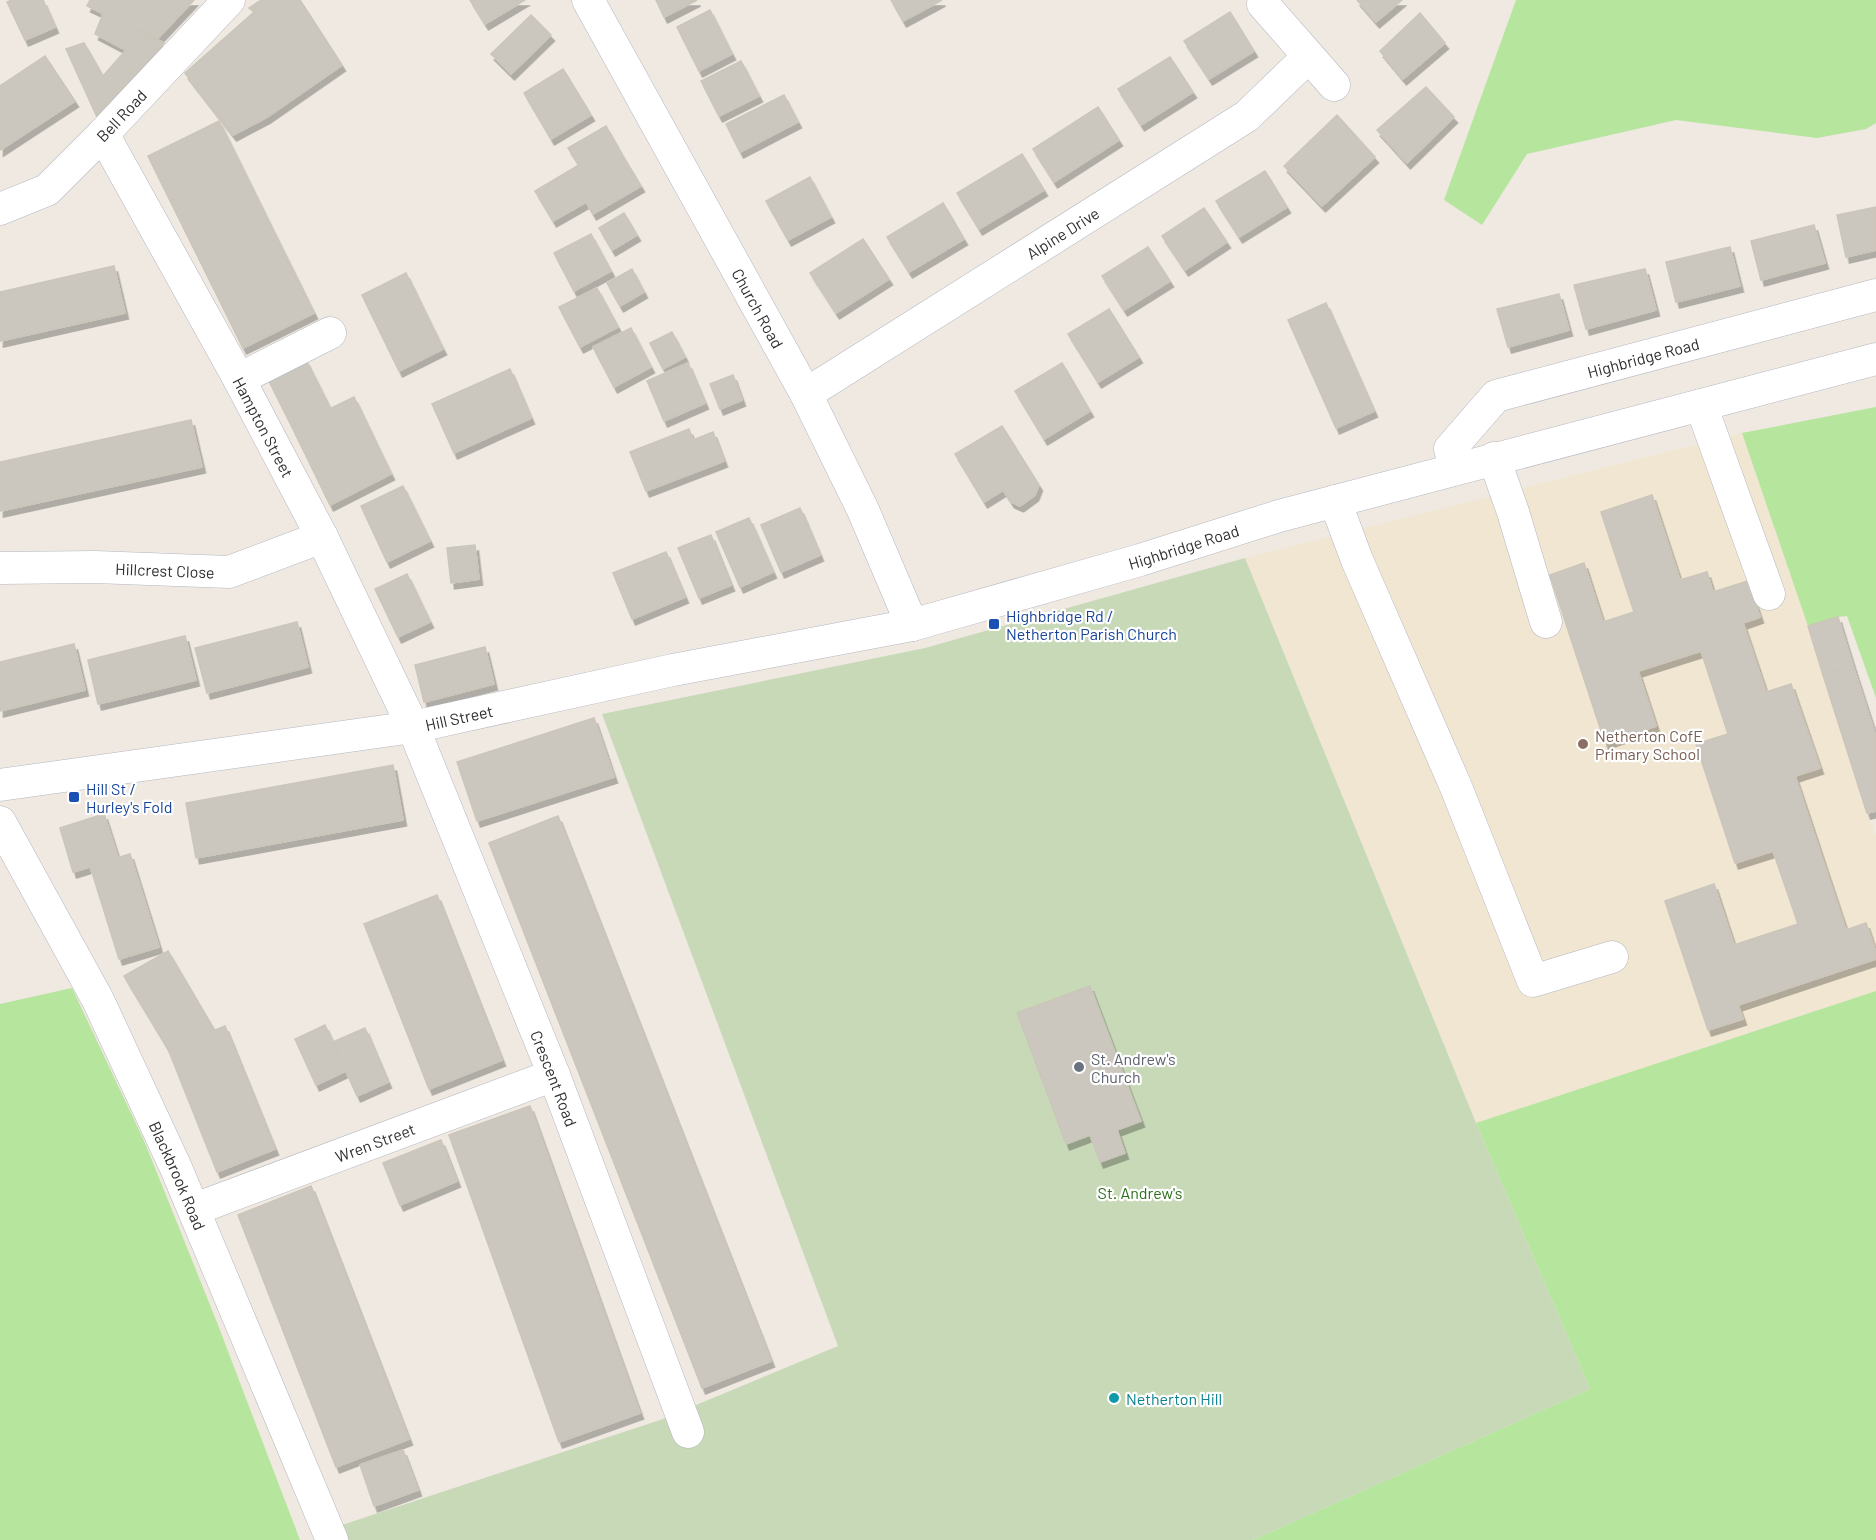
<svg xmlns="http://www.w3.org/2000/svg" width="1876" height="1540" font-family="Barlow,sans-serif">
	<defs>
		<filter id="shadow"><feDropShadow dx="3.5" dy="6" stdDeviation="0" flood-color="#0004"/></filter>
	</defs>
	<rect width="100%" height="100%" fill="#efe9e1"/>
	<polygon fill="#f0e6d1" points="1742,433 1808,626 1867,813 1876,835 1876,991 1476,1123 1245,558"/>
	<g fill="#b6e59e">
		<polygon points="1516,0 1876,0 1876,123 1866,129 1817,138 1676,120 1527,154 1482,225 1444,200"/>
		<polygon points="1876,407 1876,698 1847,616 1838,617 1808,626 1742,433"/>
		<polygon points="72,988 145,1143 218,1325 300,1540 0,1540 0,1004"/>
		<polygon points="1876,991 1876,1540 1253,1540 1590,1389 1476,1123"/>
	</g>
	<polygon fill="#c8d9b8" points="1245,558 1476,1123 1590,1389 1253,1540 349,1540 342,1525 660,1420 838,1346 602,714 925,648"/>
	<g fill="#cbc7bf" stroke="#cbc5ba" stroke-width="1.5" filter="url(#shadow)">
		<polygon points="12,0 43,0 55,27 25,40 7,2"/>
		<polygon points="90,0 194,0 157,39 87,6"/>
		<polygon points="261,0 300,0 342,65 267,117 233,135 185,73 254,12 249,8"/>
		<polygon points="470,0 525,0 485,24"/>
		<polygon points="656,0 697,0 664,17"/>
		<polygon points="891,0 942,0 903,21"/>
		<polygon points="1357,0 1402,0 1376,22"/>
		<polygon points="710,10 732,54 699,71 677,27"/>
		<polygon points="1230,12 1254,51 1209,79 1184,41"/>
		<polygon points="1420,13 1445,43 1403,79 1380,51"/>
		<polygon points="103,14 164,43 97,117 66,49 84,43 103,76 126,50 95,34"/>
		<polygon points="531,15 551,35 511,74 491,54"/>
		<polygon points="45,56 75,101 0,150 0,86"/>
		<polygon points="1170,57 1193,92 1141,125 1118,89"/>
		<polygon points="741,61 759,96 719,116 701,81"/>
		<polygon points="563,69 591,115 551,139 524,93"/>
		<polygon points="1426,87 1454,117 1407,163 1377,130"/>
		<polygon points="784,95 798,122 740,152 726,124"/>
		<polygon points="1098,107 1119,140 1054,182 1033,149"/>
		<polygon points="1337,115 1375,157 1322,206 1284,166"/>
		<polygon points="219,121 314,313 243,348 148,156"/>
		<polygon points="606,126 624,158 544,206 535,191 579,165 568,148"/>
		<polygon points="1022,154 1044,190 979,229 957,193"/>
		<polygon points="624,158 641,186 593,214 586,202 553,221 544,206"/>
		<polygon points="1265,171 1287,207 1239,237 1216,201"/>
		<polygon points="810,177 831,217 788,240 766,201"/>
		<polygon points="943,203 964,239 909,272 887,237"/>
		<polygon points="1876,207 1876,250 1846,257 1837,215"/>
		<polygon points="1204,208 1227,242 1185,270 1162,236"/>
		<polygon points="624,213 637,235 612,250 599,228"/>
		<polygon points="1814,225 1825,263 1761,280 1751,241"/>
		<polygon points="591,234 611,271 574,291 554,253"/>
		<polygon points="863,239 889,279 836,313 810,273"/>
		<polygon points="1148,247 1170,281 1124,310 1102,276"/>
		<polygon points="1730,247 1740,286 1676,302 1666,262"/>
		<polygon points="114,266 125,313 0,341 0,292"/>
		<polygon points="632,269 644,292 620,306 607,283"/>
		<polygon points="1645,269 1656,310 1586,329 1574,285"/>
		<polygon points="406,273 443,349 399,371 362,295"/>
		<polygon points="597,288 618,327 580,347 559,307"/>
		<polygon points="1559,294 1569,330 1508,347 1497,309"/>
		<polygon points="1326,303 1374,411 1336,428 1288,320"/>
		<polygon points="1109,309 1139,357 1098,382 1068,334"/>
		<polygon points="631,328 651,367 614,387 593,347"/>
		<polygon points="672,332 685,357 663,369 650,343"/>
		<polygon points="306,360 330,408 292,427 268,379"/>
		<polygon points="688,363 705,403 664,421 647,381"/>
		<polygon points="1062,363 1090,411 1044,439 1015,391"/>
		<polygon points="510,369 531,418 454,453 432,404"/>
		<polygon points="733,375 742,400 720,409 710,384"/>
		<polygon points="354,397 391,474 330,505 292,427"/>
		<polygon points="191,420 202,467 0,511 0,462"/>
		<polygon points="1002,426 1039,485 1035,495 1020,506 1011,502 1003,490 984,502 955,454"/>
		<polygon points="689,429 693,440 713,432 724,461 646,491 630,452"/>
		<polygon points="403,486 430,541 387,562 361,506"/>
		<polygon points="1652,495 1680,580 1707,572 1713,592 1748,581 1760,617 1743,623 1766,692 1791,684 1820,768 1795,776 1846,930 1866,923 1876,953 1876,959 1738,1005 1743,1019 1708,1030 1665,901 1714,884 1734,945 1798,924 1773,851 1735,863 1696,744 1728,734 1701,651 1638,671 1656,726 1605,743 1550,575 1584,563 1603,622 1634,612 1601,512"/>
		<polygon points="800,508 820,555 781,572 761,525"/>
		<polygon points="749,518 773,572 740,587 716,532"/>
		<polygon points="711,535 731,585 699,598 678,548"/>
		<polygon points="475,545 479,579 451,583 447,548"/>
		<polygon points="666,552 685,597 632,619 613,573"/>
		<polygon points="407,574 430,622 398,637 375,589"/>
		<polygon points="1838,617 1853,666 1823,675 1808,626"/>
		<polygon points="297,622 308,667 207,693 195,648"/>
		<polygon points="185,636 196,680 98,704 88,660"/>
		<polygon points="74,644 85,690 0,711 0,662"/>
		<polygon points="485,647 494,684 424,702 415,665"/>
		<polygon points="1853,666 1876,737 1876,811 1867,813 1823,675"/>
		<polygon points="594,718 614,777 477,821 457,762"/>
		<polygon points="393,765 403,820 196,858 186,803"/>
		<polygon points="104,814 118,858 73,872 60,828"/>
		<polygon points="558,816 771,1361 702,1388 489,843"/>
		<polygon points="130,854 159,947 119,959 90,866"/>
		<polygon points="437,895 502,1060 429,1089 364,924"/>
		<polygon points="168,951 215,1031 168,1049 124,976"/>
		<polygon points="1090,986 1141,1121 1117,1130 1125,1153 1100,1162 1090,1135 1066,1144 1017,1013"/>
		<polygon points="325,1025 346,1071 316,1085 295,1039"/>
		<polygon points="225,1026 275,1149 217,1172 168,1049"/>
		<polygon points="365,1028 388,1082 357,1096 333,1042"/>
		<polygon points="530,1106 640,1413 559,1442 449,1135"/>
		<polygon points="441,1140 457,1181 400,1205 383,1163"/>
		<polygon points="311,1186 409,1439 336,1467 238,1215"/>
		<polygon points="403,1450 418,1490 374,1506 360,1465"/>
	</g>
	<g fill="none" stroke-linecap="round" stroke-linejoin="round">
		<g stroke="#b4b7c1" stroke-width="33">
			<g id="minor">
				<path id="s1" d="M588,0L806,394L863,510L912,625"/>
				<polyline points="1263,4 1334,85"/>
				<path id="s2" d="M103,134L239,379L322,537L413,727L554,1075L688,1432"/>
				<path id="s3" d="M0,209L47,190L103,134L229,0"/>
				<polyline points="239,379 330,333"/>
				<path id="s4" d="M806,394L1247,116L1308,57"/>
				<polyline points="1701,405 1769,594"/>
				<polyline points="1494,458 1513,512 1546,622"/>
				<path id="s5" d="M1455,468L1450,449L1496,396L1876,295"/>
				<polyline points="1335,501 1357,560 1456,787 1533,981 1612,957"/>
				<path id="s6" d="M0,568L95,567L229,572L322,537"/>
				<path id="s7" d="M0,785L413,727L673,670L912,625L1140,560L1279,516L1876,359"/>
				<path id="s8" d="M0,822L98,1000L176,1168L332,1540"/>
				<path id="s9" d="M195,1209L554,1075"/>
			</g>
		</g>
		<use href="#minor" stroke="#fff" stroke-width="32"/>
	</g>
	<g fill="#1a4fb4" stroke="#fff" stroke-width="2">
		<rect x="988" y="618" width="12" height="12" rx="3"/>
		<rect x="68" y="791" width="12" height="12" rx="3"/>
	</g>
	<circle fill="#8d6e63" stroke="#fff" stroke-width="2" cx="1583" cy="744" r="6"/>
	<circle fill="#6b7280" stroke="#fff" stroke-width="2" cx="1079" cy="1067" r="6"/>
	<circle fill="#0f9aa8" stroke="#fff" stroke-width="2" cx="1114" cy="1398" r="6"/>
	<g text-anchor="middle" dominant-baseline="central" stroke-width="4.5" stroke-linejoin="round" paint-order="stroke">
		<g font-size="16" fill="#2e2e2e" stroke="#fff">
			<text stroke="none"><textPath href="#s3" startOffset="156">Bell Road</textPath></text>
			<text stroke="none"><textPath href="#s4" startOffset="303">Alpine Drive</textPath></text>
			<text stroke="none"><textPath href="#s1" startOffset="352">Church Road</textPath></text>
			<text stroke="none"><textPath href="#s5" startOffset="242">Highbridge Road</textPath></text>
			<text stroke="none"><textPath href="#s2" startOffset="334">Hampton Street</textPath></text>
			<text stroke="none"><textPath href="#s7" startOffset="1209">Highbridge Road</textPath></text>
			<text stroke="none"><textPath href="#s6" startOffset="165">Hillcrest Close</textPath></text>
			<text stroke="none"><textPath href="#s7" startOffset="464">Hill Street</textPath></text>
			<text stroke="none"><textPath href="#s2" startOffset="1048">Crescent Road</textPath></text>
			<text stroke="none"><textPath href="#s9" startOffset="192">Wren Street</textPath></text>
			<text stroke="none"><textPath href="#s8" startOffset="396">Blackbrook Road</textPath></text>
		</g>
		<g font-size="16" fill="#164399" stroke="#fff" text-anchor="start">
			<text x="1006" y="615">Highbridge Rd /<tspan x="1006" dy="18">Netherton Parish Church</tspan></text>
			<text x="86" y="788">Hill St /<tspan x="86" dy="18">Hurley's Fold</tspan></text>
		</g>
		<g font-size="16" fill="#785e54" stroke="#fff" text-anchor="start">
			<text x="1595" y="735">Netherton CofE<tspan x="1595" dy="18">Primary School</tspan></text>
		</g>
		<g font-size="16" fill="#5b616d" stroke="#fff" text-anchor="start">
			<text x="1091" y="1058">St. Andrew's<tspan x="1091" dy="18">Church</tspan></text>
		</g>
		<g font-size="16" fill="#2c6e1b" stroke="#fff">
			<text x="1140" y="1192">St. Andrew's</text>
		</g>
		<g font-size="16" fill="#0d838f" stroke="#fff" text-anchor="start">
			<text x="1126" y="1398">Netherton Hill</text>
		</g>
	</g>
</svg>
